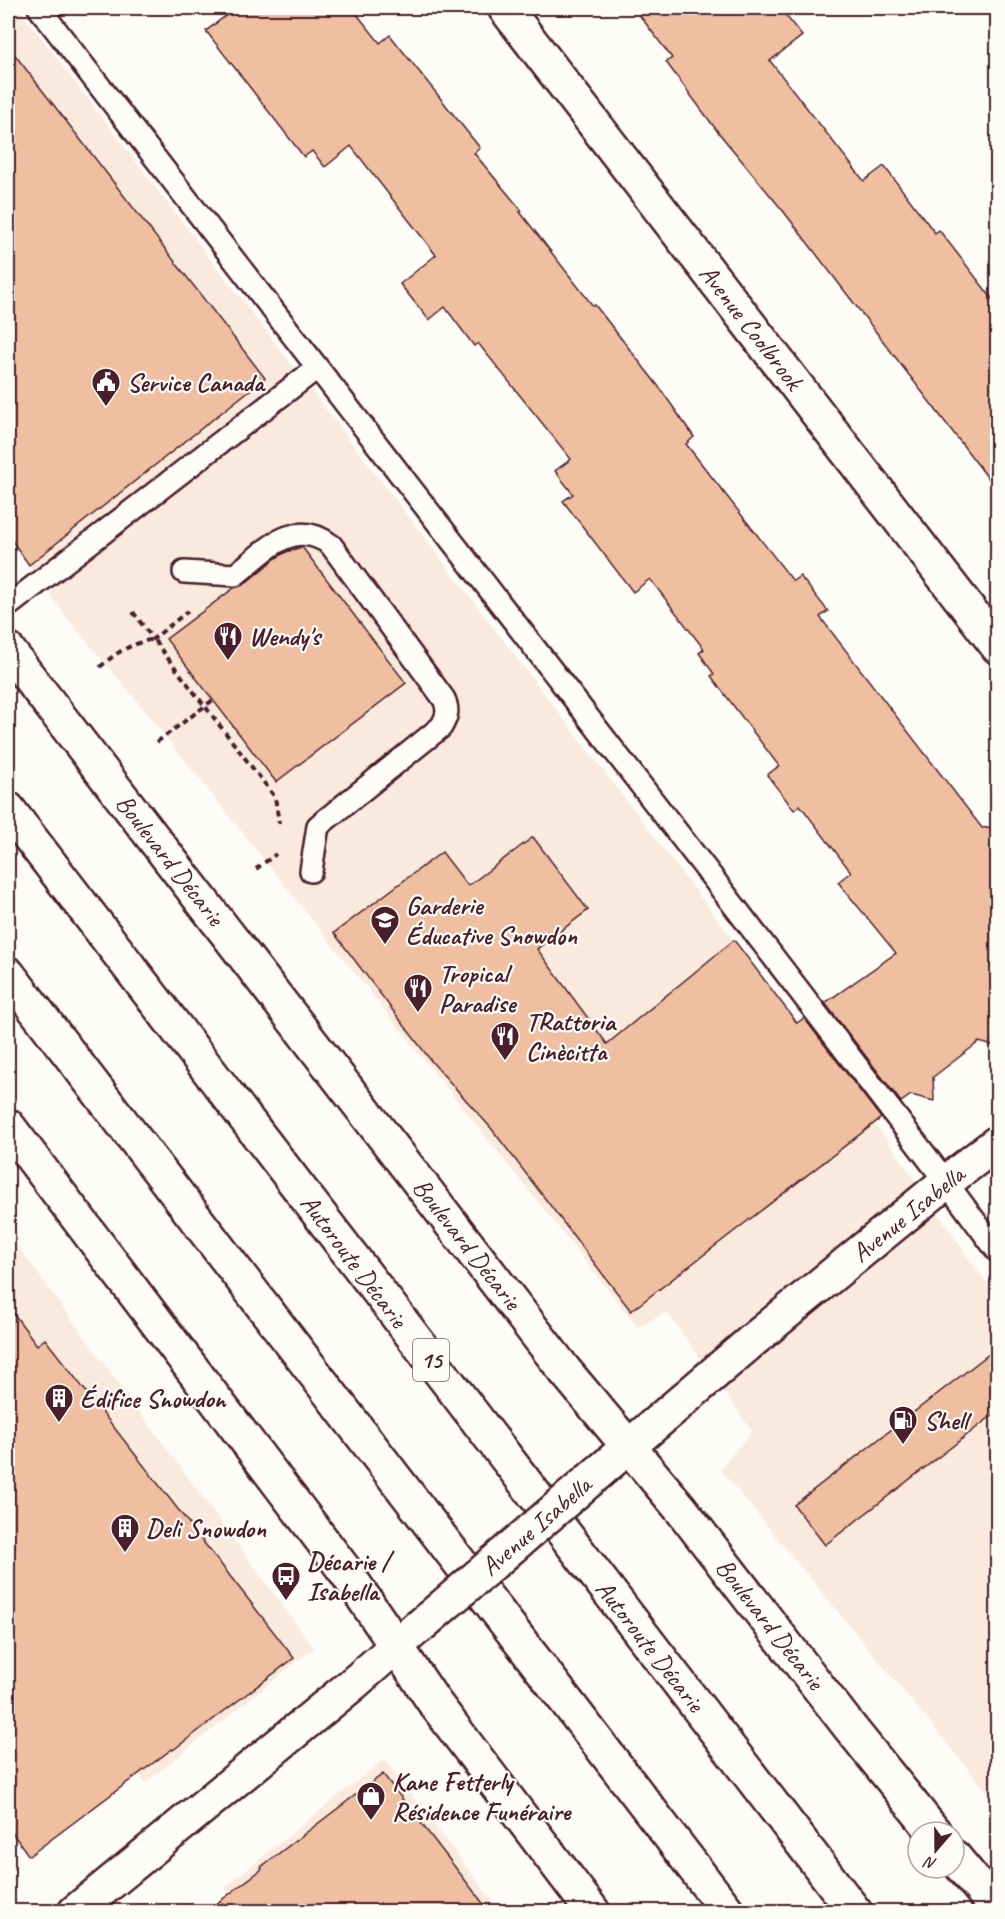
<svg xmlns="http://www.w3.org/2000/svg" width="1005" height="1919" font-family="Caveat,sans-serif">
	<rect width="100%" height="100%" fill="#fdfcf7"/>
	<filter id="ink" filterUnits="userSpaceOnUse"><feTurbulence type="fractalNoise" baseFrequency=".0167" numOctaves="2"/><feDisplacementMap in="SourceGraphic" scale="12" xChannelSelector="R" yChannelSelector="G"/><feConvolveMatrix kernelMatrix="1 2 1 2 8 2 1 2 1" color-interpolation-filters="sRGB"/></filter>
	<g filter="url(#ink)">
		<g fill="#f9eadd">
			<polygon points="8,8 18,8 893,1148 970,1260 997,1296 997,1804 720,1469 752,1431 667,1312 638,1327 138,702 67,618 8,535"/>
			<polygon points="8,1233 314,1648 145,1783 8,1602"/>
			<polygon points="384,1759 500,1911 244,1911 225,1887"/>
		</g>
		<g fill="#f0bfa1" stroke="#4a1f2b" stroke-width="1.5">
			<polygon points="236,8 352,8 380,43 390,35 480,148 474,153 522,211 520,212 593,306 595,305 659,387 694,437 686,444 793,581 800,576 828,611 820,617 982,828 998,826 998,1047 979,1042 933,1077 934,1101 911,1095 901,1102 825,1003 896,953 838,882 851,872 800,805 794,810 767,775 779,766 711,676 714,674 699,653 704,649 650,579 633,592 563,501 573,494 555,471 571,459 478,343 474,346 445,307 429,320 400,284 436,255 351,146 325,167 312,151 304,157 206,31"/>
			<polygon points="634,8 780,8 802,36 770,61 864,181 884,166 935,233 939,230 998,306 998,491 784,212 718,132 666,62 672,58"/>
			<polygon points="8,46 265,378 29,565 8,535"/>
			<polygon points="302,547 406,683 276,782 166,639 234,588 243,585 276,558 286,552"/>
			<polygon points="533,837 588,910 537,949 607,1044 734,940 797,1023 804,1018 881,1118 631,1311 491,1128 432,1062 334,933 442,852 468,886"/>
			<polygon points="8,1306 37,1345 45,1339 294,1658 173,1750 172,1749 29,1856 8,1827"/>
			<polygon points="998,1347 998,1411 825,1545 794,1505"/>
			<polygon points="383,1774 489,1911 207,1911 262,1869 261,1867"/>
		</g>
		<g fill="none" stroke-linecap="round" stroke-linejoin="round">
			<g stroke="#4a1f2b" stroke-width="26">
				<g id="lane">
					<polyline points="39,8 712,877 946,1182 998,1252"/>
					<path d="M184,572L235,575C265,552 293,516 331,545L444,699C449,710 447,717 441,727L318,826L311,871"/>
					<polyline points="8,606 317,368"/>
				</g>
			</g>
			<g stroke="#4a1f2b" stroke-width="38">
				<g id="street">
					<polyline points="505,8 998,647"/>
					<polyline points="599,1472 753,1340 946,1182 998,1142"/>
					<polyline points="75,1912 354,1683 418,1627"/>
				</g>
			</g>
			<g stroke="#4a1f2b" stroke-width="38">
				<g id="secondary">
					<polyline points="8,650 565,1371 681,1509 848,1725 934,1832"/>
					<polyline points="8,1126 346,1572 434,1702 593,1912"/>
					<polyline points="954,1857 998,1910"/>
				</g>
			</g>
			<g stroke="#4a1f2b" stroke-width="38">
				<g id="highway">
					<polyline points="8,809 855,1912"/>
					<polyline points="8,974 728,1912"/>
				</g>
			</g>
			<g stroke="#4a1f2b" stroke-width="4" stroke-dasharray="6 4.5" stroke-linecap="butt">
				<polyline points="133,612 153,639 188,611"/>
				<path d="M100,667C118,651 129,645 153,639L275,797L279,823"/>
				<polyline points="157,742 213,700"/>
				<polyline points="256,869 276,854"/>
			</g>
			<use href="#lane" stroke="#fdfcf7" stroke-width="21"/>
			<use href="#street" stroke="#fdfcf7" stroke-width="33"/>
			<use href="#secondary" stroke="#fdfcf7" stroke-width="33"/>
			<use href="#highway" stroke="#fdfcf7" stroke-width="33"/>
			<g stroke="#4a1f2b" stroke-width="38" stroke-linecap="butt">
				<polyline id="street-bridge" points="420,1626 599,1472"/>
			</g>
			<use href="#street-bridge" stroke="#fdfcf7" stroke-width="33"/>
		</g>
	</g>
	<defs>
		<g id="civic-pin" transform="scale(1.5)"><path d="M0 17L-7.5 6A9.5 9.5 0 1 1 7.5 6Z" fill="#4a1f2b" stroke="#fdfcf7"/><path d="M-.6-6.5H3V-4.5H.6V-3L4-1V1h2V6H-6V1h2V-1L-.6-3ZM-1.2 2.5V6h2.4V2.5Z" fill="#fff"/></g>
		<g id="restaurant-pin" transform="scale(1.5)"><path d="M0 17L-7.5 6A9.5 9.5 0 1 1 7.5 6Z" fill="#4a1f2b" stroke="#fdfcf7"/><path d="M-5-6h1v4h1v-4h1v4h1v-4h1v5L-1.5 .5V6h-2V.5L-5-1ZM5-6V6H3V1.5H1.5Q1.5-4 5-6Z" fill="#fff"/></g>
		<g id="school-pin" transform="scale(1.5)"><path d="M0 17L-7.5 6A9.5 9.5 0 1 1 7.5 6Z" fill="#4a1f2b" stroke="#fdfcf7"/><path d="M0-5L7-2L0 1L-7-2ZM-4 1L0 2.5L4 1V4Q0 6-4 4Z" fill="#fff"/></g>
		<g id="building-pin" transform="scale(1.5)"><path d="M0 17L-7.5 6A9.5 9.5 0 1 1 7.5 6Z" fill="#4a1f2b" stroke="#fdfcf7"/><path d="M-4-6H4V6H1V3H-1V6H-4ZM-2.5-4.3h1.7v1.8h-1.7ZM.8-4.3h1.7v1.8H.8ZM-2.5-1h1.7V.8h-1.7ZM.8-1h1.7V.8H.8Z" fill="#fff"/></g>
		<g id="fuel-pin" transform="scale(1.5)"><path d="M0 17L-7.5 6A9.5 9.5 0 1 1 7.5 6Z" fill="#4a1f2b" stroke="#fdfcf7"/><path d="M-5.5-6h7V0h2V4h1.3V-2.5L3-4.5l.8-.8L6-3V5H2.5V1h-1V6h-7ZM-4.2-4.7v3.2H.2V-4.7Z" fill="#fff"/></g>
		<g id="bus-pin" transform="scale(1.5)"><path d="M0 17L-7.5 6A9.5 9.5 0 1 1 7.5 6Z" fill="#4a1f2b" stroke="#fdfcf7"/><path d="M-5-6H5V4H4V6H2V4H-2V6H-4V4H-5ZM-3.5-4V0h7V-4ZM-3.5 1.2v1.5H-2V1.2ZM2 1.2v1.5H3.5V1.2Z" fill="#fff"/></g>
		<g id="shop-pin" transform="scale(1.5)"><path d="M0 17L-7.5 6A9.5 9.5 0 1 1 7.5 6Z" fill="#4a1f2b" stroke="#fdfcf7"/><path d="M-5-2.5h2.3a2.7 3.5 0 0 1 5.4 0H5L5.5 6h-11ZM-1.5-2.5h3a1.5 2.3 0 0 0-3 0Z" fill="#fff"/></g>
	</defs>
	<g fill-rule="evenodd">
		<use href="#civic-pin" x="106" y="382"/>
		<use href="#restaurant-pin" x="228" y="636"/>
		<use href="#school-pin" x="385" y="920"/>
		<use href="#restaurant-pin" x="418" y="988"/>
		<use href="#restaurant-pin" x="505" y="1036"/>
		<use href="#building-pin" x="59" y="1398"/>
		<use href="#fuel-pin" x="903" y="1420"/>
		<use href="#building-pin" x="125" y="1528"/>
		<use href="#bus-pin" x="286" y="1576"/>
		<use href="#shop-pin" x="371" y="1796"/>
	</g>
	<g text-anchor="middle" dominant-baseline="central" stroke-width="4.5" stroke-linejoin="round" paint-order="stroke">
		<rect fill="#fdfcf7" stroke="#806168" stroke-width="1.5" x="413" y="1339" width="36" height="42" rx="4.5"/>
		<g font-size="24" font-weight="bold" fill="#4a1f2b">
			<text x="431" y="1360">15</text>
		</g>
		<g font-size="26" fill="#4a1f2b" stroke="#fdfcf7">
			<text transform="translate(751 327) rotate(52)">Avenue Coolbrook</text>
			<text transform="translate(170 860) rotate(52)">Boulevard Décarie</text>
			<text transform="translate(908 1214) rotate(-39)">Avenue Isabella</text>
			<text transform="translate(467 1244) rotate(52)">Boulevard Décarie</text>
			<text transform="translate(354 1261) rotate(53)">Autoroute Décarie</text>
			<text transform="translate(536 1526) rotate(-41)">Avenue Isabella</text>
			<text transform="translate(770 1624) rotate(52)">Boulevard Décarie</text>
			<text transform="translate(650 1646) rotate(52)">Autoroute Décarie</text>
		</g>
		<g font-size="26" font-weight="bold" fill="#4a1f2b" stroke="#fdfcf7" text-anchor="start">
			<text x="127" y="382">Service Canada</text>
			<text x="249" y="636">Wendy's</text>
			<text x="406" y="905">Garderie<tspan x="406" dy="30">Éducative Snowdon</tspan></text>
			<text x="439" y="973">Tropical<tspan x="439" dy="30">Paradise</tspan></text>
			<text x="526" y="1021">TRattoria<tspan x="526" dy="30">Cinècitta</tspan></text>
			<text x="80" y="1398">Édifice Snowdon</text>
			<text x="924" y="1420">Shell</text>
			<text x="146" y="1528">Deli Snowdon</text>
			<text x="307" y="1561">Décarie /<tspan x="307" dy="30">Isabella</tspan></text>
			<text x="392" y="1781">Kane Fetterly<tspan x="392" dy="30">Résidence Funéraire</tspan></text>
		</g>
	</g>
	<rect width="1005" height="1919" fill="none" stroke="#fdfcf7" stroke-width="30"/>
	<rect x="15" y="15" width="975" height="1889" fill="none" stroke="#4a1f2b" stroke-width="2" filter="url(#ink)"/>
	<g transform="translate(936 1850) rotate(200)"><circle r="28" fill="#fdfcf7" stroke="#b5a4a5" stroke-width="1.5"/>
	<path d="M0-4.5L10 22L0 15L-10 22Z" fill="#4a1f2b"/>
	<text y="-9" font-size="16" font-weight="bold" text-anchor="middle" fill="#4a1f2b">N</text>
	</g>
</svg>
